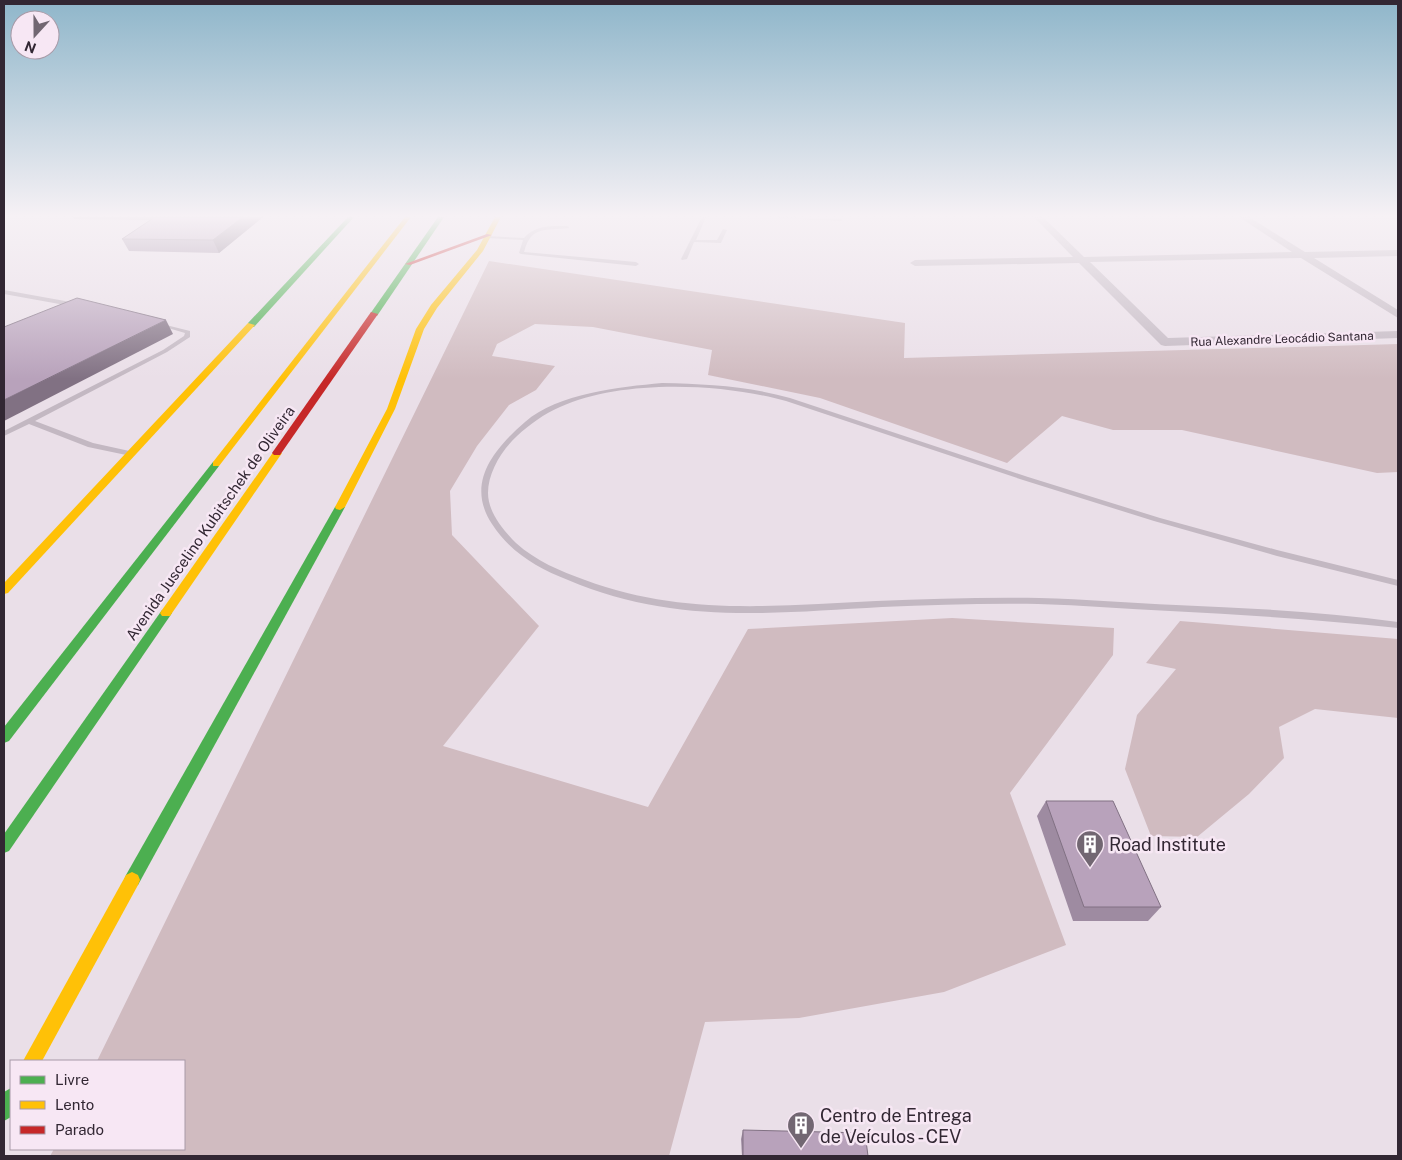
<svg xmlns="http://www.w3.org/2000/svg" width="1402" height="1160" font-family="'Public Sans',sans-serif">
	<rect width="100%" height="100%" fill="#eadfe8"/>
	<g fill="#d0bbc0">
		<polygon points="489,261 905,323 904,358 1398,344 1398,472 1377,473 1182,430 1113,430 1062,416 1007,463 820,398 708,375 712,350 593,327 535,324 497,344 492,356 555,366 536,390 509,405 477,446 450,491 452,535 539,626 443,746 648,807 748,629 952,618 1114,628 1113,655 1010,793 1066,945 944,992 799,1018 705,1022 669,1156 50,1156 54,1149 184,1149 184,1061 97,1061"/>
		<polygon points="1180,621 1398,639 1398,718 1315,709 1279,727 1284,758 1249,794 1197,837 1151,836 1125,769 1137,715 1176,669 1146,663"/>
	</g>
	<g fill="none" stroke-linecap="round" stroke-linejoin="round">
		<g fill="#c3b8c2" fill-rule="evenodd">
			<polygon points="702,217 706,217 696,240 717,240 723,229 727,230 721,243 694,242 687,259 682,260 681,259"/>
			<polygon points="778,217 841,219 843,220 841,221 780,218"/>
			<path d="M567,226L569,227V228C546,231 531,225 524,252L636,262L639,264L636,266L521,254L519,253L523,240L487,238L485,237L487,236L524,238C535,225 551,226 567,226Z"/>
			<polygon points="4,290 76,303 79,305 76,307 4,294"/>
			<polygon points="158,323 190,331 190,337 167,352 35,421 93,443 134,452 134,456 131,456 88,447 29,424 4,436 4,431 163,350 184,336 185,333 158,325"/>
			<path d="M662,383C706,384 748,386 790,398L1028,477L1160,518L1277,550L1398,580V586L1277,556L1154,521L1023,480L786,401C721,383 622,379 560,407C544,414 530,424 517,436C502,450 488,472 488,493C488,512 503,530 516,543C536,561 560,571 585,580C681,616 775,606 876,601C930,599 985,597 1039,598C1085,599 1131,603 1176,605C1250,608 1324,612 1398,622V628C1322,620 1247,615 1170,611C1126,609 1082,605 1038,604C986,603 934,605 882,607C771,613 674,625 568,580C537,568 510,552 492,524C465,483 494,449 525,422C558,393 620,387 662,383Z"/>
		</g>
		<polygon fill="#c3b8c2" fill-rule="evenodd" points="1034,217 1043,217 1084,257 1292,252 1239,217 1249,217 1305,252 1398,250 1398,256 1314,258 1398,310 1398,318 1301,258 1090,262 1168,338 1398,331 1398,338 1165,346 1161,345 1079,263 915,266 910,263 915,260 1073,257"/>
		<g fill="#4caf50" fill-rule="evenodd">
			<polygon points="348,217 354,217 254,327 248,327 248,323"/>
			<polygon points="438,217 444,217 377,316 371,316 370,314"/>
			<polygon points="216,461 219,462 219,466 9,741 4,743 4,727 213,462"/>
			<polygon points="340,504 345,507 138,885 132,888 126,885 124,880 126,875 335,507"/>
			<polygon points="166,609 170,610 172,613 170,616 9,851 4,853 4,834 162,610"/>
			<polygon points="11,1088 11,1117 4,1121 4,1092"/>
		</g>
		<g fill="#ffc107" fill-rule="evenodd">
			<polygon points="405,217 411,217 219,466 213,466 213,462"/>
			<polygon points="495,217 501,217 483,251 437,308 424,329 395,409 345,507 340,510 336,509 335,507 387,409 416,329 431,305 477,250"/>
			<polygon points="248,323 255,325 8,593 4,594 4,583"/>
			<polygon points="277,450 282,453 170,616 162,616 160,613 162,610 274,451"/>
			<polygon points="132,872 138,875 140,880 138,885 42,1061 23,1061 126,875"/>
		</g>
		<g fill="#c62828" fill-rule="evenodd">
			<polygon points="487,234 492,235 410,265 405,264"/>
			<polygon points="371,312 378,314 280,455 274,455 272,453"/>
		</g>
	</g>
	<g fill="#9e8ba1">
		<polygon points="73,217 263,217 219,253 129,251 122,239 150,220 74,219"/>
		<polygon points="1046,801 1161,907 1148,921 1073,921 1037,816"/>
		<polygon points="743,1130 868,1156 742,1156 741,1139"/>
	</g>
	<g fill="#817183">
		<polygon points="243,217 263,217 219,253 213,240"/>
		<polygon points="166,320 173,334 4,421 4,400"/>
	</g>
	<g fill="#b8a2bb" stroke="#817183">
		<polygon points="155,217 243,217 213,240 122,239"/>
		<polygon points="77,298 166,320 4,400 4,327"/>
		<polygon points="1046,801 1113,801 1161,907 1084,907"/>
		<polygon points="743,1130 865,1133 868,1156 743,1156"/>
	</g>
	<linearGradient id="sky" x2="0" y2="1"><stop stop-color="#8fb6ca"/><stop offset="0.57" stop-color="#f6f1f5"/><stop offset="1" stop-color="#f6f1f5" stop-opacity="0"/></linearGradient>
	<rect width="1402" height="379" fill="url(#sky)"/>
	<defs>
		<g id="building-pin" transform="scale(1.4375)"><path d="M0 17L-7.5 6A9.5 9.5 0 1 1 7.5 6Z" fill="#726772" stroke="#f7e7f4"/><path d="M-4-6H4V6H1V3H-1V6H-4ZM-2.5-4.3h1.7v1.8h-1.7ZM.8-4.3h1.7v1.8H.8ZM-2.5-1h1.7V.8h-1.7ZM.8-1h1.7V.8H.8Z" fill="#fff"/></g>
	</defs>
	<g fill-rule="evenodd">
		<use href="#building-pin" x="1090" y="844"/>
		<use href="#building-pin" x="801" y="1125"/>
	</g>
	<g text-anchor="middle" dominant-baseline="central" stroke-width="5" stroke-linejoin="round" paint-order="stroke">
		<g font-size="12" fill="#322733" stroke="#f7e7f4">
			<text transform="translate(1282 339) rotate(-2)">Rua Alexandre Leocádio Santana</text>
		</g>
		<g font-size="15" fill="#322733" stroke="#f7e7f4">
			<text transform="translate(210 523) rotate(-55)">Avenida Juscelino Kubitschek de Oliveira</text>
		</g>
		<g font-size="18" fill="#322733" stroke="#f7e7f4" text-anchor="start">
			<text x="1109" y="844">Road Institute</text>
			<text x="820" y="1115">Centro de Entrega<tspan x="820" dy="21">de Veículos - CEV</tspan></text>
		</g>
	</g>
	<rect width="1402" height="1160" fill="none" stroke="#322733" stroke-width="10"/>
	<rect x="10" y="1060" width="175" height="90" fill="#f7e7f4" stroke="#a89aa7"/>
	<rect x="20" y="1076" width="25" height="8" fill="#4caf50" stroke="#a89aa7"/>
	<text x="55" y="1085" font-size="15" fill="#322733">Livre</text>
	<rect x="20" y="1101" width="25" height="8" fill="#ffc107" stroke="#a89aa7"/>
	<text x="55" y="1110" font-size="15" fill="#322733">Lento</text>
	<rect x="20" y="1126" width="25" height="8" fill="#c62828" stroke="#a89aa7"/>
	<text x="55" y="1135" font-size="15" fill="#322733">Parado</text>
	<g transform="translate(35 35) rotate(201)"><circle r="24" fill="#f7e7f4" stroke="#a89aa7"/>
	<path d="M0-4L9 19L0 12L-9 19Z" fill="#726772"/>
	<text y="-8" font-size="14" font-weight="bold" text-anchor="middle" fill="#322733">N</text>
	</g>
</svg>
